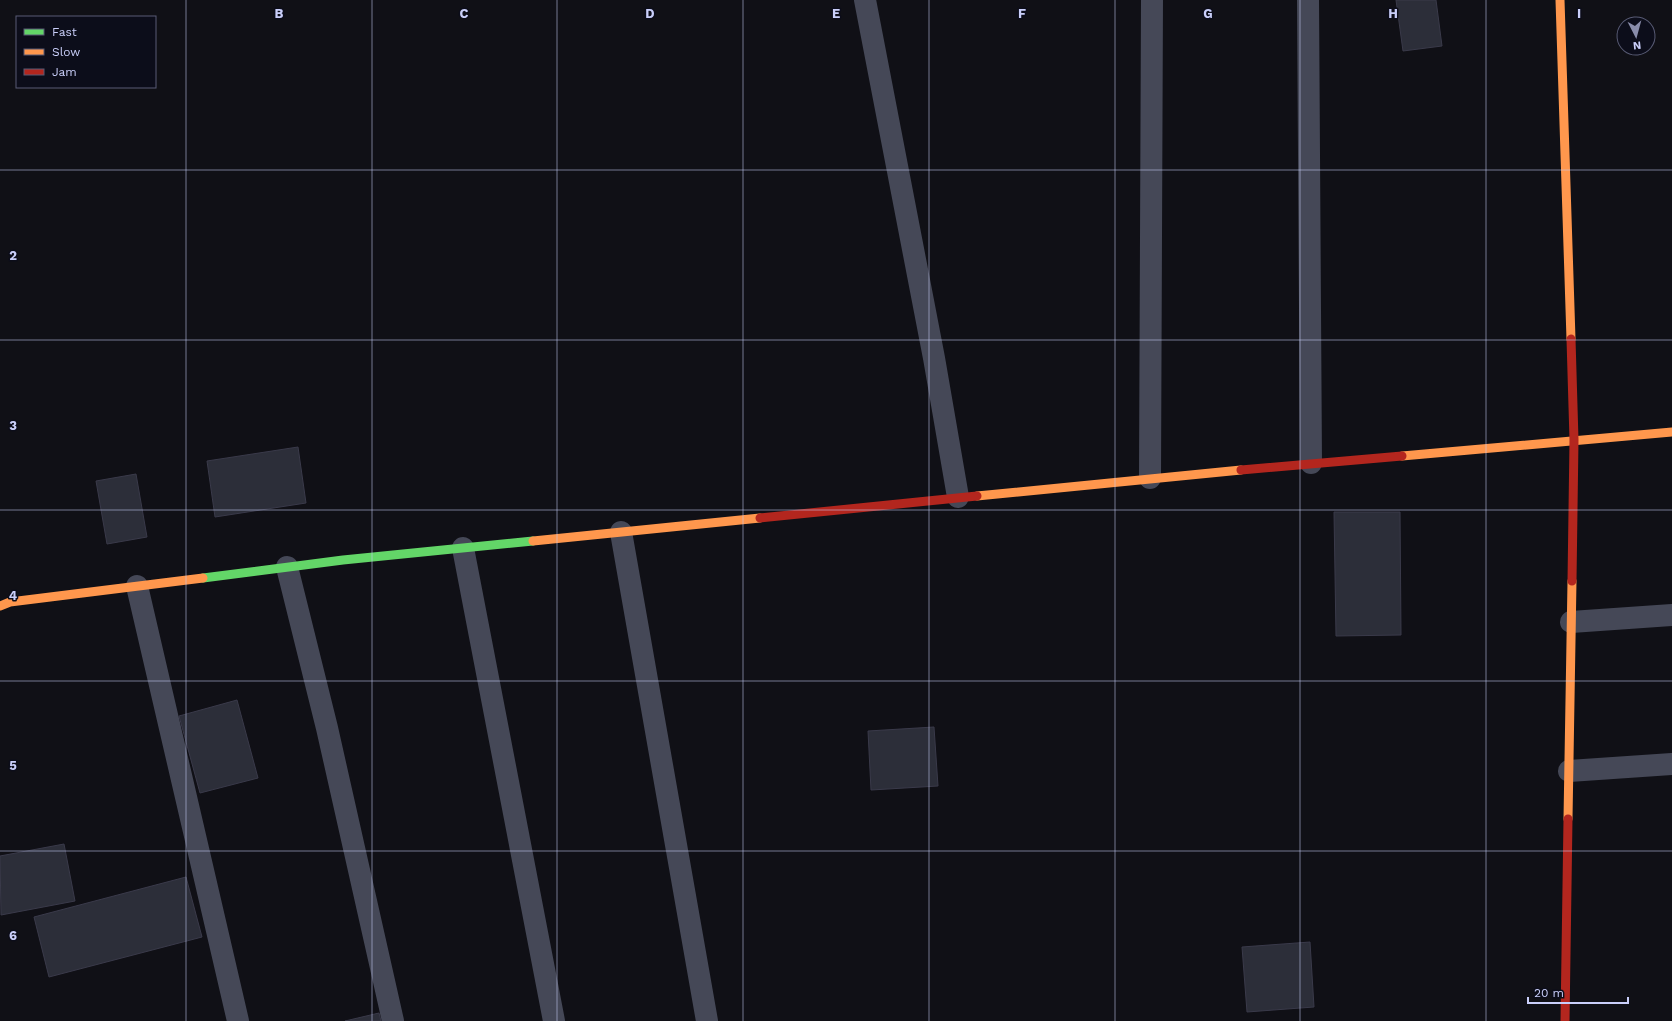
<svg xmlns="http://www.w3.org/2000/svg" width="1672" height="1021" font-family="'Work Sans',sans-serif">
	<rect width="100%" height="100%" fill="#101016"/>
	<g fill="#2c2e39" stroke="#3a3a4a">
		<polygon points="1396,0 1436,0 1442,46 1403,51"/>
		<polygon points="298,447 306,503 215,517 207,461"/>
		<polygon points="136,474 147,537 107,544 96,481"/>
		<polygon points="1334,512 1400,512 1401,635 1336,636"/>
		<polygon points="237,700 258,778 200,793 179,716"/>
		<polygon points="934,727 938,786 871,790 868,731"/>
		<polygon points="64,844 75,901 1,915 0,856"/>
		<polygon points="186,877 202,937 49,977 34,917"/>
		<polygon points="1310,942 1314,1007 1247,1012 1242,947"/>
		<polygon points="379,1013 381,1021 345,1021"/>
	</g>
	<g fill="none" stroke-linecap="round" stroke-linejoin="round">
		<g stroke="#454857" stroke-width="22">
			<polyline points="865,0 934,358 958,497"/>
			<polyline points="1308,0 1311,463"/>
			<polyline points="1150,478 1152,0"/>
			<polyline points="621,532 707,1021"/>
			<polyline points="463,548 554,1021"/>
			<polyline points="287,567 327,728 393,1021"/>
			<polyline points="137,586 238,1021"/>
			<polyline points="1571,622 1672,615"/>
			<polyline points="1569,771 1672,764"/>
		</g>
		<polyline stroke="#63d668" stroke-width="9" points="203,578 343,560 533,541"/>
		<g stroke="#ff974d" stroke-width="9">
			<polyline points="1560,0 1571,339"/>
			<polyline points="1402,456 1672,432"/>
			<polyline points="977,496 1241,470"/>
			<polyline points="533,541 760,518"/>
			<polyline points="0,606 10,602 203,578"/>
			<polyline points="1568,819 1572,581"/>
		</g>
		<g stroke="#b3261e" stroke-width="9">
			<polyline points="1571,339 1574,440 1572,581"/>
			<polyline points="1241,470 1402,456"/>
			<polyline points="760,518 977,496"/>
			<polyline points="1565,1021 1568,819"/>
		</g>
	</g>
	<path fill="none" stroke="#cacffa" stroke-width="1" stroke-opacity="0.55" d="M186,0V1021M372,0V1021M557,0V1021M743,0V1021M929,0V1021M1115,0V1021M1300,0V1021M1486,0V1021M0,170H1672M0,340H1672M0,510H1672M0,681H1672M0,851H1672"/>
	<g font-size="13" text-anchor="middle" font-weight="bold" fill="#cacffa" stroke="#0c0d1a" stroke-width="3" stroke-linejoin="round" paint-order="stroke">
		<text x="279" y="18">B</text>
		<text x="464" y="18">C</text>
		<text x="650" y="18">D</text>
		<text x="836" y="18">E</text>
		<text x="1022" y="18">F</text>
		<text x="1208" y="18">G</text>
		<text x="1393" y="18">H</text>
		<text x="1579" y="18">I</text>
		<text x="13" y="260">2</text>
		<text x="13" y="430">3</text>
		<text x="13" y="600">4</text>
		<text x="13" y="770">5</text>
		<text x="13" y="940">6</text>
	</g>
	<rect x="16" y="16" width="140" height="72" fill="#0c0d1a" stroke="#585b74"/>
	<rect x="24" y="29" width="20" height="6" fill="#63d668" stroke="#585b74"/>
	<text x="52" y="36" font-size="12" fill="#cacffa">Fast</text>
	<rect x="24" y="49" width="20" height="6" fill="#ff974d" stroke="#585b74"/>
	<text x="52" y="56" font-size="12" fill="#cacffa">Slow</text>
	<rect x="24" y="69" width="20" height="6" fill="#b3261e" stroke="#585b74"/>
	<text x="52" y="76" font-size="12" fill="#cacffa">Jam</text>
	<g transform="translate(1636 36) rotate(174)"><circle r="19" fill="#0c0d1a" stroke="#585b74"/>
	<path d="M0-3L7 15L0 10L-7 15Z" fill="#898caa"/>
	<text y="-6" font-size="11" font-weight="bold" text-anchor="middle" fill="#cacffa">N</text>
	</g>
	<path d="M1528 997v6h100v-6" fill="none" stroke="#cacffa" stroke-width="2"/>
	<text x="1534" y="997" font-size="12" fill="#cacffa" stroke="#0c0d1a" stroke-width="3" paint-order="stroke">20 m</text>
</svg>
